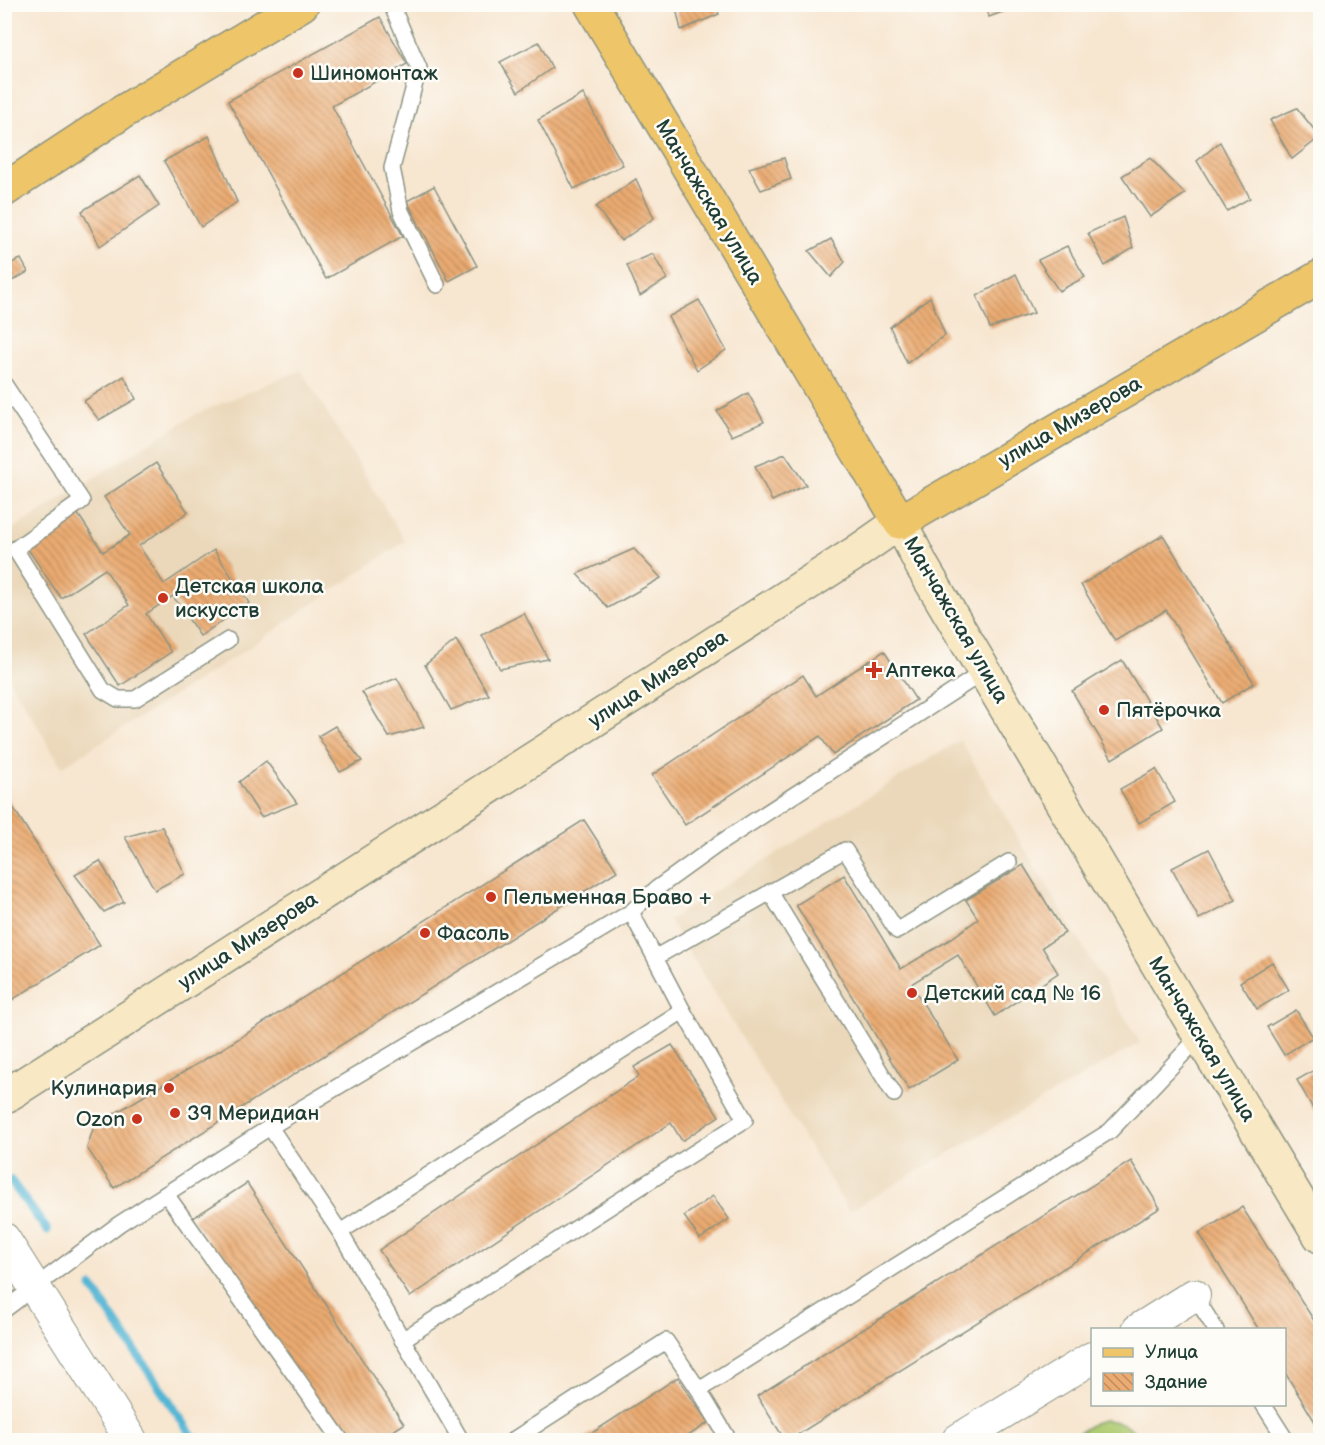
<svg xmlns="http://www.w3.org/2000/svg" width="1325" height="1445" font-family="'Balsamiq Sans',sans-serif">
	<defs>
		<pattern id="building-back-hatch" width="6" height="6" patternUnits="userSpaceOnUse" patternTransform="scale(1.5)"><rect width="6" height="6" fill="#ebab71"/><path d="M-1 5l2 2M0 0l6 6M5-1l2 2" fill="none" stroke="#be8c5e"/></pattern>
	</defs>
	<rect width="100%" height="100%" fill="#fdfcf7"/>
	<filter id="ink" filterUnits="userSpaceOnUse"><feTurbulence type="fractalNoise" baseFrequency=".0167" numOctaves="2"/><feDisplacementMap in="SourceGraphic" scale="12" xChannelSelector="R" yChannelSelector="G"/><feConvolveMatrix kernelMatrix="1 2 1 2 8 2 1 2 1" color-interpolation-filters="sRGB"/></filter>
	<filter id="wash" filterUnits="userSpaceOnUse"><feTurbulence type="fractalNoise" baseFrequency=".008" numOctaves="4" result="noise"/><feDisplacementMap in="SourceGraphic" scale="24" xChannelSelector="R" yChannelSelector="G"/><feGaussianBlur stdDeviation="1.35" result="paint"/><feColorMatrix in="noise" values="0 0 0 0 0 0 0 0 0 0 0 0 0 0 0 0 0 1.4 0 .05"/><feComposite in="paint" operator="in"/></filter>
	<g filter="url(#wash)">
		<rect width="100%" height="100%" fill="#f7e6d0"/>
		<g fill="#ebd8ba">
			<polygon points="301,370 405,541 238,655 62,767 5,672 5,534 196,414"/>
			<polygon points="960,740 1140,1043 849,1211 669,920"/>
		</g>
		<path fill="#aeca70" stroke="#668452" stroke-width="1.5" d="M1103,1420C1121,1421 1132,1426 1141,1440H1067L1094,1423Z"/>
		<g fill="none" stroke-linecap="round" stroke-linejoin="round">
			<g stroke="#55b6d4" stroke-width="9">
				<polyline points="10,1180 47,1230"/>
				<polyline points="92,1287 195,1440"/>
			</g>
		</g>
		<g id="blocks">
			<g fill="url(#building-back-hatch)">
				<polygon points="675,4 715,4 719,14 681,30"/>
				<polygon points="985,4 1015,4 1016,7 989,17"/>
				<polygon points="380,17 407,64 332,106 403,236 326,279 228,101"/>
				<polygon points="539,42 552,68 518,92 500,62"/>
				<polygon points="583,94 623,165 574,189 538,120"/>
				<polygon points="1297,108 1320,137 1292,159 1270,120"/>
				<polygon points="209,136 237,202 201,227 164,161"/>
				<polygon points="1220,142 1250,198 1227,211 1197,161"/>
				<polygon points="784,158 791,179 761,190 749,168"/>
				<polygon points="1150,158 1185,194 1150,217 1122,176"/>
				<polygon points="140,175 159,206 100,246 82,211"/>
				<polygon points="636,179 654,218 621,241 596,207"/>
				<polygon points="434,186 477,266 449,281 407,201"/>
				<polygon points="1123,217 1133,248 1105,266 1088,233"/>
				<polygon points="831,239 845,262 831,277 809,251"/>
				<polygon points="1067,246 1085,277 1059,291 1038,260"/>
				<polygon points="653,254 667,279 640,296 627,265"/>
				<polygon points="21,259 28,272 10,282 4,273 4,266"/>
				<polygon points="1016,274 1034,313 990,328 977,296"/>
				<polygon points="930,297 945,335 907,363 890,327"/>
				<polygon points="699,300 726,350 697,370 668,317"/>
				<polygon points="124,376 136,399 99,420 84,401"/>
				<polygon points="748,393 764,422 732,436 717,411"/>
				<polygon points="785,454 806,485 772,501 755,466"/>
				<polygon points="156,463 188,512 139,546 164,584 214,550 249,603 200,636 173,596 146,614 171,652 120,686 86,634 129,605 105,569 61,598 27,548 78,514 103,552 130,535 104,497"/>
				<polygon points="1163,535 1254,683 1222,703 1166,610 1115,641 1081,585"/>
				<polygon points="634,549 661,578 608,608 577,574"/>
				<polygon points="524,613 548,659 500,669 482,635"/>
				<polygon points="456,640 489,695 451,710 425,665"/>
				<polygon points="884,651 916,700 833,755 820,736 685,825 652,775 803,675 816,696"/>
				<polygon points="1122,660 1163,728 1112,759 1072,691"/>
				<polygon points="397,678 424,727 389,737 362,692"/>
				<polygon points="335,726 362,761 340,772 318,736"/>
				<polygon points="266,761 297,803 261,817 239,782"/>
				<polygon points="1156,769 1175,802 1139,823 1120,789"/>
				<polygon points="4,793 100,945 4,1005"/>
				<polygon points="584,820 617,871 114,1188 87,1148 94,1126 222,1049"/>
				<polygon points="162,827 185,874 155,890 125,837"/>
				<polygon points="1209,849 1236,900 1199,919 1172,868"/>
				<polygon points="100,861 124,902 104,912 75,875"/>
				<polygon points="1023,865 1065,933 1042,947 1058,973 995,1016 958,955 911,984 958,1060 909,1090 796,905 844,875 901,969 949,940 978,919 966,900"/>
				<polygon points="1272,962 1289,990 1257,1009 1240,982"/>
				<polygon points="1296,1010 1313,1037 1284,1055 1267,1027"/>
				<polygon points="672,1045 719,1116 682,1141 671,1123 410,1297 379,1250 639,1076 634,1067"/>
				<polygon points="1320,1067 1320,1121 1297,1080"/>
				<polygon points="1131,1161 1160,1208 789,1440 785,1440 757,1396"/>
				<polygon points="247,1183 404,1424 379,1440 338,1440 193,1218"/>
				<polygon points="713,1196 729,1219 700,1239 684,1216"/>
				<polygon points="1242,1207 1320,1330 1320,1430 1284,1371 1284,1330 1259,1330 1199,1233"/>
				<polygon points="678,1377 708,1423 682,1440 581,1440"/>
			</g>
		</g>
	</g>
	<g filter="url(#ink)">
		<use href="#blocks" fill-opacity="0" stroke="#8b9282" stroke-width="1.5"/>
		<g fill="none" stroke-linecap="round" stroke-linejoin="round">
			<g stroke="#8b9282" stroke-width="18">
				<g id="lane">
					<polyline points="391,4 419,68 392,168 401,211 437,285"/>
					<polyline points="4,384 82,501 15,549 103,690 118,699 135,699 228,640"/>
					<polyline points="770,892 894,1094"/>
					<polyline points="631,912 683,1011"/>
					<polyline points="656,957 845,850 897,931 1009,862"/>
					<polyline points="270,1127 340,1232 461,1440"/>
					<polyline points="166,1194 341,1440"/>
					<polyline points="340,1232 683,1011 745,1120 402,1340"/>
					<polyline points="1194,1295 1216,1330"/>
					<polyline points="4,1310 119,1224 270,1127 631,912 656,889 717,845 985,671"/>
					<polyline points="699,1390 1110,1131 1200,1036"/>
					<polyline points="1263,1404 1286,1440"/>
					<polyline points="513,1440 666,1341 699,1390 729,1440"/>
				</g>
			</g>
			<g stroke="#8b9282" stroke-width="34">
				<g id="street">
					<polyline points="4,1239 131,1440"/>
					<polyline points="1138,1330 1194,1295"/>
					<polyline points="958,1440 1092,1358"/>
				</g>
			</g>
			<g stroke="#8b9282" stroke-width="36">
				<polyline id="secondary" points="4,1097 854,554 900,522 922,566 1200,1036 1320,1236"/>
			</g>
			<g stroke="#8b9282" stroke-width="36">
				<g id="primary">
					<polyline points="591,4 900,522 1320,277"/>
					<polyline points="4,190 121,113 302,4"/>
				</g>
			</g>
			<use href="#lane" stroke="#fff" stroke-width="15"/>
			<use href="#street" stroke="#fff" stroke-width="32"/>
			<use href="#secondary" stroke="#f8e8c3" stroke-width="33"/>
			<use href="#primary" stroke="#eec569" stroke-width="33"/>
		</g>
	</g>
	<g fill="#c8321e" stroke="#fdfcf7" stroke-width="2">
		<circle cx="298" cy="73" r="6"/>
		<circle cx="163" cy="598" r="6"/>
		<path d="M871 661h6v6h6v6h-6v6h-6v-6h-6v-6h6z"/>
		<circle cx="1104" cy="710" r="6"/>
		<circle cx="491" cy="897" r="6"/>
		<circle cx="425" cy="933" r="6"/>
		<circle cx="912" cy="993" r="6"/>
		<circle cx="169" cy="1088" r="6"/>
		<circle cx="175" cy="1113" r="6"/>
		<circle cx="137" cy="1119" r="6"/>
	</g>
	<g text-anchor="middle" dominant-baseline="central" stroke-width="5" stroke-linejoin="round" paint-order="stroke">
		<g font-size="21" fill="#1f3d34" stroke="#fdfcf7" text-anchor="start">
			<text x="310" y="73">Шиномонтаж</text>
			<text x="175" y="586">Детская школа<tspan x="175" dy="24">искусств</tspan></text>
			<text x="886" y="670">Аптека</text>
			<text x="1116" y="710">Пятёрочка</text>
			<text x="503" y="897">Пельменная Браво +</text>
			<text x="437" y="933">Фасоль</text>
			<text x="924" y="993">Детский сад № 16</text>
			<text x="157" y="1088" text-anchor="end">Кулинария</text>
			<text x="187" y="1113">39 Меридиан</text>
			<text x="125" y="1119" text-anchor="end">Ozon</text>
		</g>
		<g font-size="21" fill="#1f3d34" stroke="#fdfcf7">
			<text transform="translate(709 202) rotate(59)">Манчажская улица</text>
			<text transform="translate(1070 422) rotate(-30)">улица Мизерова</text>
			<text transform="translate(956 620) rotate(60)">Манчажская улица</text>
			<text transform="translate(658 679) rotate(-33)">улица Мизерова</text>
			<text transform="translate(248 941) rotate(-33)">улица Мизерова</text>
			<text transform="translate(1202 1039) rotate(59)">Манчажская улица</text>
		</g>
	</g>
	<rect width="1325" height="1445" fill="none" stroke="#fdfcf7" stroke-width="24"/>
	<rect x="1091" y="1328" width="195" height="78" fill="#fdfcf7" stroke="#a4b0a9" stroke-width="1.5"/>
	<rect x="1103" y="1348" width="30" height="9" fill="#eec569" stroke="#a4b0a9" stroke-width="1.5"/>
	<text x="1145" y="1358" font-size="18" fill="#1f3d34">Улица</text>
	<rect x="1103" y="1373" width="30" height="18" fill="url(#building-back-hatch)" stroke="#a4b0a9" stroke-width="1.5"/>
	<text x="1145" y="1388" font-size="18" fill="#1f3d34">Здание</text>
</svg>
